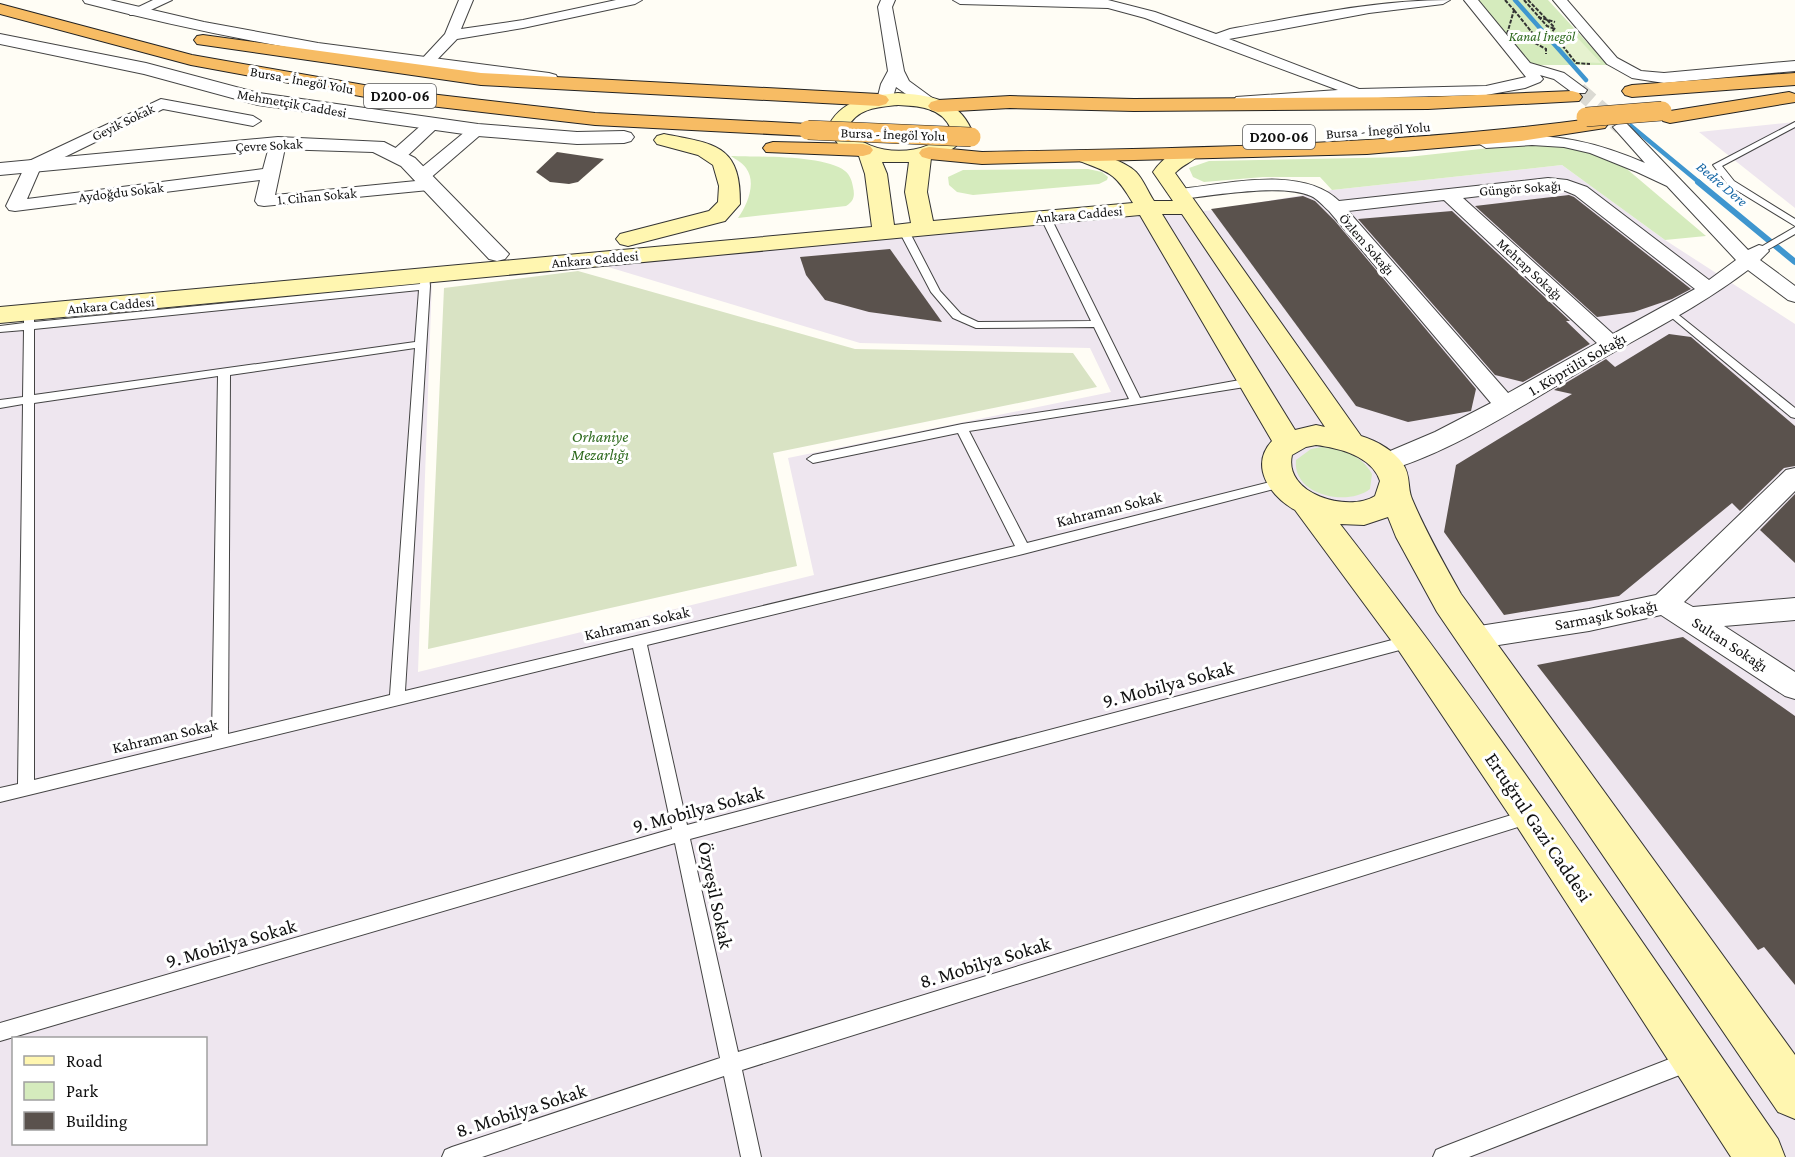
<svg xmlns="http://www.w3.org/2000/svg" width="1795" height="1157" font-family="'Crimson Pro',serif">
	<rect width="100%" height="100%" fill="#fffdf5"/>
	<g fill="#eee6ef" fill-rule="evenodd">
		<polygon points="1795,122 1795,208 1699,132"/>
		<path d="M1562,165L1665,240L1795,324V1157H0V329L432,280L418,672L814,575L788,458L1111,392L1090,348L860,343L595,263L1214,210L1332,190ZM14,1038H206V1144H14Z"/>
	</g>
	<g fill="#d5ebbd">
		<polygon points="1478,0 1548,0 1608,65 1529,65"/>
		<polygon points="1544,142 1579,149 1621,164 1706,236 1665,240 1562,165 1332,190 1320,177 1263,177 1204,182 1193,177 1189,168 1209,161 1408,157"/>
		<path d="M731,156C758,157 825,155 845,171C850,175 852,181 853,187C855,196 854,201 846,206L738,218C747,205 757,183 746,168C743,163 735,159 731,156Z"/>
		<polygon points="1088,169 1102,172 1108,177 1107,180 1099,184 973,195 957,192 949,185 948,177 963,170"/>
		<path d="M1322,447C1343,449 1361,455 1372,474L1370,489C1347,507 1292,495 1296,460L1311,449Z"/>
	</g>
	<polygon fill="#d9e3c4" points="578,271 855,349 1073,353 1097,387 773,453 797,566 428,649 444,288"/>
	<polygon fill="#e6f2cf" points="1555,33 1574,34 1601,63 1577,62 1561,45 1565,45"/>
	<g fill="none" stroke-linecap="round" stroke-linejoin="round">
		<g stroke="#3f96cf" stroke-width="4.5">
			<polyline points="1515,0 1586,80"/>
			<polyline points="1631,126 1700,183"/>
		</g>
		<polyline stroke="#3f96cf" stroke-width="6" points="1698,182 1795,262"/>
	</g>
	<g fill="#5a524d">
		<polygon points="557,152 604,159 578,182 569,184 550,182 536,172"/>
		<polygon points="1569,195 1574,197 1691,289 1672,299 1634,312 1597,317 1475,206"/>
		<polygon points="1303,196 1315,201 1335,221 1476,389 1471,411 1408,422 1356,406 1211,209"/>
		<polygon points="1452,211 1570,321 1566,321 1590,344 1523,382 1495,375 1358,219"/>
		<polygon points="890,249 942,322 869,312 825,300 806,275 800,257"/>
		<polygon points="1669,334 1691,337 1795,426 1795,466 1784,468 1740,511 1732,503 1619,596 1504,615 1444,532 1456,465 1572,394 1554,390 1606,359 1615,367"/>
		<polygon points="1795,494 1795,563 1760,530"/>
		<polygon points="1683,637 1795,716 1795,985 1764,947 1758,950 1537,665"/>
	</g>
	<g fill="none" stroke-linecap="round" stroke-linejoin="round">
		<polyline stroke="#dbdad3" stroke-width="16" stroke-dasharray="16 8" stroke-linecap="butt" points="1579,90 1621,127"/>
		<g stroke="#444" stroke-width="2">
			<g id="service">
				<polygon points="1795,122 1795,127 1722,166 1734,181 1795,219 1795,226 1728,185 1713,165"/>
				<path d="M1043,216L1051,218L1140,398L1251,378L1257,382L1251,386L969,431L1027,543L1282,479L1288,483L1282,487L1023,554L647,645L687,825L1411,635L1416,637L1418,641L1416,645L1411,647L690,839L738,1052L1531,809L1537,811L1539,816L1537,821L742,1070L761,1157H741L724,1076L482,1157H442L445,1150L452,1147L720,1058L675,843L0,1041V1023L672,829L633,648L0,802V788L18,784L23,404L0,408V400L23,397L24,330L0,332V326L24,323V313L29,310L34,313V322L420,284L421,275H429L430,286L405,691L1015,546L958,433L813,463L807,459L813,455L962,424L1129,399L1094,327L976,328L953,318L931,292L899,231L904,228L909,231L940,291L961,314L978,322L1091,321L1041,218ZM419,290L415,342L34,395V329ZM415,348L390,695L228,734L230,375ZM218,376L212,737L34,780V403Z"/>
				<polygon points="1795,227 1795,234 1762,253 1754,251"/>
				<polygon points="1670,308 1795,408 1795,418 1791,417 1666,313 1665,311"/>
				<polygon points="1690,1051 1697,1054 1700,1061 1697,1068 1690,1071 1469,1157 1433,1157 1436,1150 1443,1147"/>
			</g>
		</g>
		<g stroke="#444" stroke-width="2">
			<g id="minor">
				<polygon points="153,0 172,0 140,15 130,15 128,12"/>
				<polygon points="459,0 473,0 461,29 523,20 616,0 642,0 635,4 523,28 457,39 429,68 419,68 417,65 419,62 445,34"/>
				<polygon points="881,0 895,0 892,7 904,71 909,81 935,100 937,103 935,106 923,106 896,87 891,103 885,105 877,100 881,84 888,71 878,7"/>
				<path d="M953,0H1108L1155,12L1216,34L1230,29C1303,16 1376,0 1450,0L1443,4L1369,13L1229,39L1359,89L1486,86L1526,77L1464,0H1478L1530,63L1564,73L1587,90L1585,93H1573L1554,79L1540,75L1543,79L1540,82L1525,88L1486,95L1398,97L1242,105L1234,100L1236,97L1338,90L1145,18L1108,8L960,4Z"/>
				<polygon points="1553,0 1567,0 1617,58 1641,71 1664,73 1795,61 1795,71 1664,83 1632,78 1607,64"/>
				<polygon points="161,99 253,116 261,121 253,126 163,109 40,169 27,199 263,169 270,143 278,138 286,143 275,195 416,181 412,177 415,173 472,126 478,125 486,130 428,180 435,181 438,185 435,189 429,190 264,206 258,205 255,201 260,180 15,211 9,210 6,206 27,162"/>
				<polygon points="432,119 438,121 440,124 438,127 403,160 391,160 388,156 391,152 426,121"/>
				<path d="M1621,122L1627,124L1748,250L1759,245L1766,247L1769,251L1760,260L1795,286V302L1788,300L1748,270C1698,308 1642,335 1588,367C1528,402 1451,453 1385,471L1376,469L1373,463L1376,457L1435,432L1491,403L1329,211C1323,206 1318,199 1311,196C1281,183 1213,196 1180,199L1174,198L1171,194L1174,190L1180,189C1227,184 1302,165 1339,201L1548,178L1567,180L1587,187L1709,280L1736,260L1667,186L1637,172L1590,153L1564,147L1532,145L1486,148L1478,143C1483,136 1495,137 1504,137C1554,132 1599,143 1645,163L1613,127ZM1548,188L1563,190L1575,195L1695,289L1613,334L1463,198ZM1444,200L1597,343L1508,393L1348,211Z"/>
				<polygon points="1795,468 1795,491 1684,602 1693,607 1795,598 1795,620 1724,626 1795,672 1795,699 1785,696 1661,615 1589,631 1473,649 1463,646 1459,638 1463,630 1473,627 1589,609 1656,595 1786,470"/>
			</g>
		</g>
		<g stroke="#444" stroke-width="2">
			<g id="tertiary">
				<path d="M83,0H110L204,22L318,43L549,73L556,75L558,79L556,83L549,85C392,67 238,43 85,3Z"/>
				<polygon points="0,34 146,63 259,93 478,124 577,132 624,131 631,133 634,137 631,141 624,143 577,144 478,136 258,105 144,74 0,44"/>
				<polygon points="278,137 384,142 415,158 509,254 505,259 497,261 489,259 401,166 373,152 278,149 0,175 0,163"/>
			</g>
		</g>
		<g stroke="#333" stroke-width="2">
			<g id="secondary">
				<path d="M898,93C928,95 958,99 971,129C960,145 950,153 931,158L927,192L933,221L1133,203C1114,171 1110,173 1077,160L1074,156L1077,152C1090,148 1126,162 1136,172C1143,179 1148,192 1154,201H1173L1153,172C1163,158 1179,144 1197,149L1200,153C1194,162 1183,164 1175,173L1361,436C1377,441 1393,450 1403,464C1411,476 1407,487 1412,499C1426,532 1443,562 1461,594L1795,1055V1119L1778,1112L1437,612L1396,537L1388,517L1364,525L1340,524C1495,723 1635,932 1778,1139L1785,1157H1731L1518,828L1399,651L1295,510C1270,496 1249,466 1272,441L1140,215L0,323V307L872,227L865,174L859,156L839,145L827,129C840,99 869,96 898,93ZM898,105C918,106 942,107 951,129C927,158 871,158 847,129C856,108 878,107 898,105ZM882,162H909L905,192L911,223L894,225L887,174ZM1162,214H1182L1325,427L1316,425L1295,430ZM1316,445C1339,448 1372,456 1380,481L1375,496C1348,513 1283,494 1292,455L1306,447Z"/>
				<path d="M664,134C714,144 741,144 740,204L725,221L628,246L620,244L616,239L620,234L709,211L718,202L719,186L713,165L698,155L657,144L654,140L657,136Z"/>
			</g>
		</g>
		<g stroke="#222" stroke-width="2">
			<g id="trunk">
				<polygon points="0,4 192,55 387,89 595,113 808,124 815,126 818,130 815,134 808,136 595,125 387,101 191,65 0,14"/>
				<polygon points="203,35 481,73 879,94 886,96 889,100 886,104 879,106 481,85 197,44 194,40 197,36"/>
				<polygon points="1795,73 1795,85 1632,97 1625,95 1622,91 1625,87 1632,85"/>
				<polygon points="1572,91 1579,93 1582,97 1579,101 1428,109 1134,111 1010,108 938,112 931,110 928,106 931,102 938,100 1010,96 1134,99 1428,97"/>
				<polygon points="1789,92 1795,94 1795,102 1670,123 1663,121 1660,117 1663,113 1670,111"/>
				<path d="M1598,118L1605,120L1608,124L1605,128L1521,141L1367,154L982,164L929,159L922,157L919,153L922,149L929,147L982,152C1188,148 1393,146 1598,118Z"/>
				<polygon points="773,142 863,144 870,146 873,150 870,154 863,156 766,152 763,148 766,144"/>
			</g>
		</g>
		<g stroke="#333" stroke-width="2" stroke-dasharray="4 1.5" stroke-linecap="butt">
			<polyline points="1505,0 1514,10"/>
			<polyline points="1524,0 1547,26 1555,29"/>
			<polyline points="1528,0 1554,27"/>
			<polygon points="1514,10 1538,40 1537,41 1525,42 1507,34"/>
			<polyline points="1538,17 1555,22"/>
			<polyline points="1555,28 1552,32 1576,63 1590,64"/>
			<polyline points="1535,43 1546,49 1546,54"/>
		</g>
		<use href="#service" fill="#fff" fill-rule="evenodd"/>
		<use href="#minor" fill="#fff" fill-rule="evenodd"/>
		<use href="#tertiary" fill="#fff" fill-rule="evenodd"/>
		<use href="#secondary" fill="#fff6b0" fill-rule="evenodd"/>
		<use href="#trunk" fill="#f7bc64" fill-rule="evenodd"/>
		<g stroke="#222" stroke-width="20" stroke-linecap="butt">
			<g id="trunk-bridge">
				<polyline points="1586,117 1662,111"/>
				<polyline points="808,130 971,137"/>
			</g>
		</g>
		<use href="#trunk-bridge" stroke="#f7bc64" stroke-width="19"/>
	</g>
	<g text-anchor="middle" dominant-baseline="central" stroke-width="6" stroke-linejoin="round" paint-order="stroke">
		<g font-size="14" font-style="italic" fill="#2f6b1f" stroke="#fff">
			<text x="1542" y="36">Kanal İnegöl</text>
		</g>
		<g font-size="14" fill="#111" stroke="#fff">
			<text transform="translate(302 80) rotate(10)">Bursa - İnegöl Yolu</text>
			<text transform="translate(292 103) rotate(10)">Mehmetçik Caddesi</text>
			<text transform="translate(123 122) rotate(-26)">Geyik Sokak</text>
			<text transform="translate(1378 130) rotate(-4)">Bursa - İnegöl Yolu</text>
			<text transform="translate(893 134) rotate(2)">Bursa - İnegöl Yolu</text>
			<text transform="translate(269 145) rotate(-3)">Çevre Sokak</text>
			<text transform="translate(1520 188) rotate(-4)">Güngör Sokağı</text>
			<text transform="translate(121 192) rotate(-7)">Aydoğdu Sokak</text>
			<text transform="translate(317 196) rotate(-5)">1. Cihan Sokak</text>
			<text transform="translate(1079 214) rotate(-5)">Ankara Caddesi</text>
			<text transform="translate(1367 244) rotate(49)">Özlem Sokağı</text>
			<text transform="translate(595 259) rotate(-5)">Ankara Caddesi</text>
			<text transform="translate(1530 269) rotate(43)">Mehtap Sokağı</text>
			<text transform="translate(111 305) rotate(-5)">Ankara Caddesi</text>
		</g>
		<g fill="#fff" stroke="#585858" stroke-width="1.5">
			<rect x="364" y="84" width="72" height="24" rx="4.5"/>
			<rect x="1243" y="125" width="72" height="24" rx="4.5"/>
		</g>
		<g font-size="15" font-weight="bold" fill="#111">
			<text x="400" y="96">D200-06</text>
			<text x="1279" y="137">D200-06</text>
		</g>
		<g font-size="15" font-style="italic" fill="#1768a6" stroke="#fff">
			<text transform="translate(1722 184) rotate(40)">Bedre Dere</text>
		</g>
		<g font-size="16" fill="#111" stroke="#fff">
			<text transform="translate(1577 364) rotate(-30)">1. Köprülü Sokağı</text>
			<text transform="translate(1109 509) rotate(-14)">Kahraman Sokak</text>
			<text transform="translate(1606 615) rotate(-11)">Sarmaşık Sokağı</text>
			<text transform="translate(637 623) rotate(-13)">Kahraman Sokak</text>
			<text transform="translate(1730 644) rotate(33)">Sultan Sokağı</text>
			<text transform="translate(165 736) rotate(-13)">Kahraman Sokak</text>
		</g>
		<g font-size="16" font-style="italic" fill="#2f6b1f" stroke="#fff">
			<text x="600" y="436">Orhaniye<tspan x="600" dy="18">Mezarlığı</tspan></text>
		</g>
		<g font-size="20" fill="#111" stroke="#fff">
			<text transform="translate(1168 684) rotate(-15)">9. Mobilya Sokak</text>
			<text transform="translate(698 809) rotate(-15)">9. Mobilya Sokak</text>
			<text transform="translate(1539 827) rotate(56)">Ertuğrul Gazi Caddesi</text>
			<text transform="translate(716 895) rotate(78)">Özyeşil Sokak</text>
			<text transform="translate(231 943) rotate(-16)">9. Mobilya Sokak</text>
			<text transform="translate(985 962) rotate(-17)">8. Mobilya Sokak</text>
			<text transform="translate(521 1110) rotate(-18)">8. Mobilya Sokak</text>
		</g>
	</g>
	<rect x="12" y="1037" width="195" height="108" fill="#ffffff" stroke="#a0a0a0" stroke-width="1.5"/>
	<rect x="24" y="1056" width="30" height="9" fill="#fff6b0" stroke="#a0a0a0" stroke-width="1.5"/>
	<text x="66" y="1067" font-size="18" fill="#111111">Road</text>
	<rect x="24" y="1082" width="30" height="18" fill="#d5ebbd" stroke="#a0a0a0" stroke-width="1.5"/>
	<text x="66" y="1097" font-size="18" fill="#111111">Park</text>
	<rect x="24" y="1112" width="30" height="18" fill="#5a524d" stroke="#a0a0a0" stroke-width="1.5"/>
	<text x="66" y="1127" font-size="18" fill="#111111">Building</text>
</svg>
